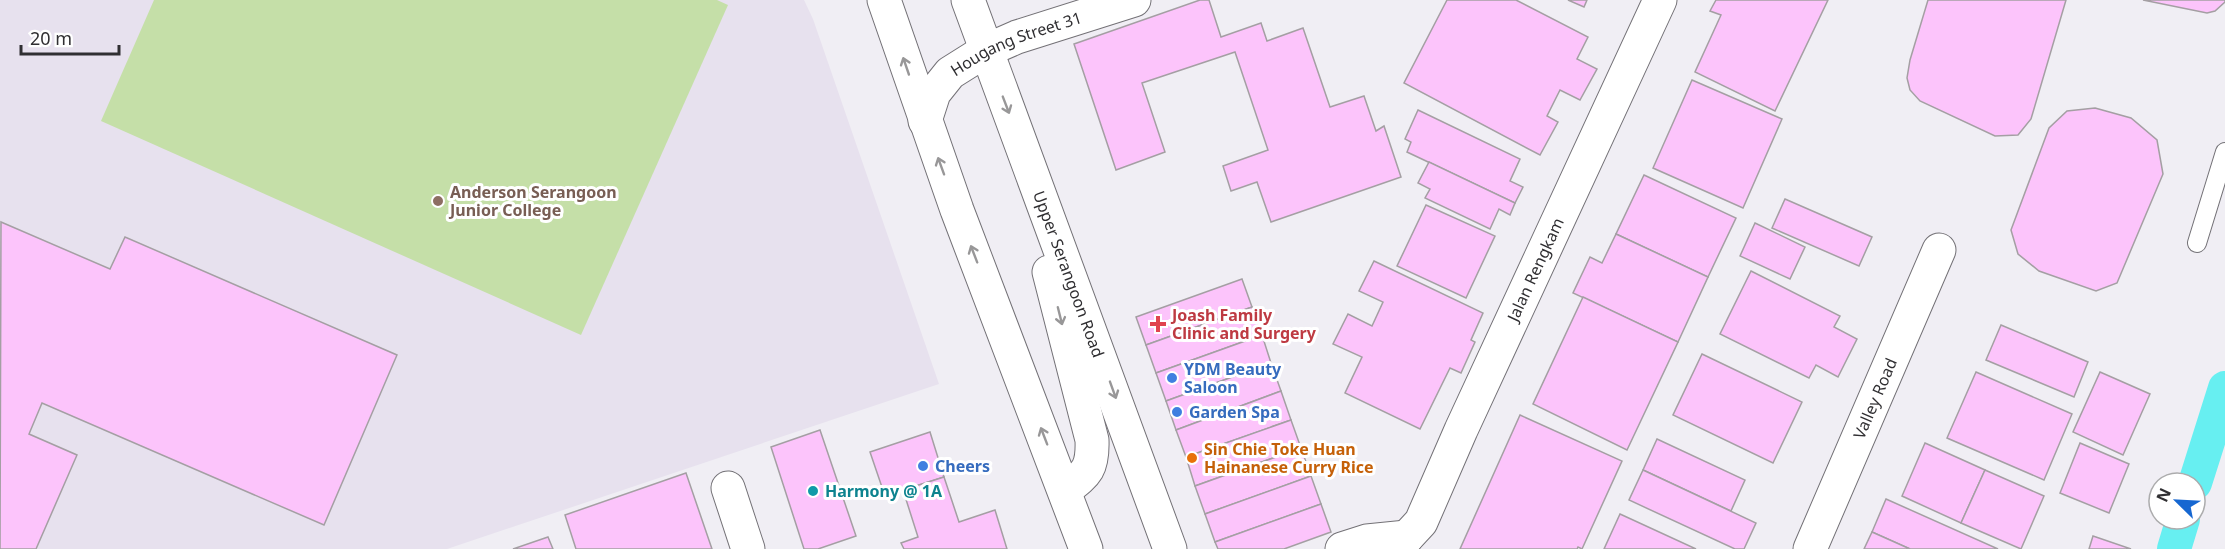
<svg xmlns="http://www.w3.org/2000/svg" width="2225" height="549" font-family="'Noto Sans',sans-serif">
	<rect width="100%" height="100%" fill="#f0eef4"/>
	<polygon fill="#e7e1ee" points="0,0 804,0 813,19 939,384 447,549 0,549"/>
	<polygon fill="#c5dfa8" points="154,0 717,0 728,5 581,335 101,121"/>
	<g fill="none" stroke-linecap="round" stroke-linejoin="round">
		<g stroke="#67eff1" stroke-width="34">
			<polyline points="2195,483 2225,388"/>
			<polyline points="2174,549 2183,519"/>
		</g>
	</g>
	<g fill="#fcc4fb" stroke="#a49fa3" stroke-width="1.5">
		<polygon points="1200,0 1209,0 1221,37 1261,23 1267,41 1303,28 1330,107 1364,96 1376,131 1384,126 1401,177 1271,222 1257,182 1231,191 1223,166 1268,150 1235,52 1142,83 1165,152 1116,170 1074,44"/>
		<polygon points="1447,0 1516,0 1588,37 1577,59 1597,69 1580,100 1560,90 1547,116 1558,122 1540,155 1404,83"/>
		<polygon points="1568,0 1587,0 1584,7"/>
		<polygon points="1716,0 1828,0 1775,111 1695,72 1721,15 1710,11"/>
		<polygon points="1928,0 2066,0 2031,119 2018,135 1995,136 1920,101 1910,90 1907,78 1910,60"/>
		<polygon points="2143,0 2225,0 2225,2 2215,11 2207,13"/>
		<polygon points="1692,80 1782,119 1743,208 1653,168"/>
		<polygon points="2095,108 2131,118 2157,140 2163,174 2117,283 2096,291 2039,271 2018,254 2011,230 2049,128 2067,111"/>
		<polygon points="1418,110 1520,159 1510,181 1523,187 1515,203 1407,152 1411,142 1405,139"/>
		<polygon points="1429,162 1515,203 1510,215 1499,209 1490,229 1425,198 1430,189 1418,183"/>
		<polygon points="1644,175 1736,218 1708,277 1616,234"/>
		<polygon points="1785,199 1872,237 1859,266 1772,228"/>
		<polygon points="1426,205 1495,236 1466,298 1397,266"/>
		<polygon points="1,222 110,269 125,237 397,355 324,525 42,403 29,434 77,455 36,549 0,549"/>
		<polygon points="1755,223 1805,247 1790,279 1740,256"/>
		<polygon points="1616,234 1708,277 1678,342 1573,293 1590,257 1602,263"/>
		<polygon points="1374,261 1483,313 1471,340 1475,342 1461,373 1450,368 1420,429 1345,393 1362,357 1333,344 1348,314 1372,326 1383,302 1359,291"/>
		<polygon points="1751,271 1840,316 1834,327 1857,339 1838,377 1816,365 1809,378 1720,334"/>
		<polygon points="1242,279 1252,307 1146,345 1136,317"/>
		<polygon points="1583,297 1678,342 1627,450 1533,404"/>
		<polygon points="1252,307 1262,335 1156,373 1146,345"/>
		<polygon points="2001,325 2088,362 2074,397 1986,360"/>
		<polygon points="1262,335 1271,363 1166,401 1156,373"/>
		<polygon points="1702,354 1802,402 1773,463 1673,415"/>
		<polygon points="1271,363 1281,391 1176,430 1166,401"/>
		<polygon points="1976,372 2072,414 2044,480 1947,438"/>
		<polygon points="2100,372 2150,394 2123,455 2073,432"/>
		<polygon points="1281,391 1291,420 1186,457 1176,430"/>
		<polygon points="1520,415 1622,461 1582,549 1578,547 1577,549 1460,549"/>
		<polygon points="1291,420 1301,448 1195,486 1186,457"/>
		<polygon points="820,430 856,536 818,549 804,549 771,447"/>
		<polygon points="930,432 944,477 885,496 870,452"/>
		<polygon points="1657,439 1745,480 1731,511 1643,470"/>
		<polygon points="1925,443 1985,470 1961,523 1902,496"/>
		<polygon points="2080,443 2129,464 2109,513 2060,493"/>
		<polygon points="1301,448 1311,476 1205,514 1195,486"/>
		<polygon points="1643,470 1756,523 1744,549 1735,549 1629,500"/>
		<polygon points="1985,470 2044,496 2021,549 1961,523"/>
		<polygon points="686,473 712,549 576,549 565,515"/>
		<polygon points="1311,476 1321,504 1215,542 1205,514"/>
		<polygon points="944,477 959,522 995,510 1007,549 904,549 901,543 918,537 903,490"/>
		<polygon points="1886,499 1998,549 1910,549 1872,532"/>
		<polygon points="1321,504 1331,532 1284,549 1218,549 1215,542"/>
		<polygon points="1620,514 1696,549 1604,549"/>
		<polygon points="1872,532 1910,549 1864,549"/>
		<polygon points="2093,536 2131,549 2089,549"/>
		<polygon points="548,537 553,549 513,549"/>
	</g>
	<g fill="none" stroke-linecap="round" stroke-linejoin="round">
		<g stroke="#737176" stroke-width="20">
			<polyline id="lane" points="2197,243 2225,152"/>
		</g>
		<g stroke="#737176" stroke-width="35">
			<g id="street">
				<path id="s1" d="M925,121L934,93L950,73L985,51L1017,37L1134,0"/>
				<polyline points="728,488 748,549"/>
				<polyline points="1342,549 1367,541 1407,537"/>
				<path id="s2" d="M1396,549L1421,522L1461,430L1660,0"/>
				<path id="s3" d="M1810,549L1939,250"/>
			</g>
		</g>
		<g stroke="#737176" stroke-width="35">
			<g id="primary">
				<polyline points="884,0 957,210 1086,549"/>
				<path id="s4" d="M968,0L1170,549"/>
				<path d="M1049,272L1092,440C1093,469 1087,473 1065,490"/>
			</g>
		</g>
		<use href="#lane" stroke="#fff" stroke-width="18"/>
		<use href="#street" stroke="#fff" stroke-width="33"/>
		<use href="#primary" stroke="#fff" stroke-width="33"/>
	</g>
	<defs><path id="oneway-shaft" d="M-6 0H5M1.5-3L5.5 0L1.5 3" fill="none" stroke-width="1.6" stroke-linecap="round" stroke-linejoin="round" transform="scale(1.5)"/></defs>
	<g stroke="#989798">
		<use href="#oneway-shaft" transform="translate(906 66) rotate(-109)"/>
		<use href="#oneway-shaft" transform="translate(1006 105) rotate(69)"/>
		<use href="#oneway-shaft" transform="translate(941 166) rotate(-110)"/>
		<use href="#oneway-shaft" transform="translate(974 254) rotate(-111)"/>
		<use href="#oneway-shaft" transform="translate(1060 316) rotate(76)"/>
		<use href="#oneway-shaft" transform="translate(1113 390) rotate(70)"/>
		<use href="#oneway-shaft" transform="translate(1044 436) rotate(-111)"/>
	</g>
	<circle fill="#8d6e63" stroke="#fff" stroke-width="2" cx="438" cy="201" r="6"/>
	<path fill="#e0444e" stroke="#fff" stroke-width="2" d="M1155 315h6v6h6v6h-6v6h-6v-6h-6v-6h6z"/>
	<g fill="#3f7fe0" stroke="#fff" stroke-width="2">
		<circle cx="1172" cy="378" r="6"/>
		<circle cx="1177" cy="412" r="6"/>
		<circle cx="923" cy="466" r="6"/>
	</g>
	<circle fill="#e8710a" stroke="#fff" stroke-width="2" cx="1192" cy="458" r="6"/>
	<circle fill="#0f9aa8" stroke="#fff" stroke-width="2" cx="813" cy="491" r="6"/>
	<g text-anchor="middle" dominant-baseline="central" stroke-width="6" stroke-linejoin="round" paint-order="stroke">
		<g font-size="16" fill="#302f32" stroke="#fff">
			<text stroke="none"><textPath href="#s1" startOffset="128">Hougang Street 31</textPath></text>
			<text stroke="none"><textPath href="#s2" startOffset="314">Jalan Rengkam</textPath></text>
			<text stroke="none"><textPath href="#s4" startOffset="292">Upper Serangoon Road</textPath></text>
			<text stroke="none"><textPath href="#s3" startOffset="164">Valley Road</textPath></text>
		</g>
		<g font-size="16" font-weight="bold" fill="#785e54" stroke="#fff" text-anchor="start">
			<text x="450" y="192">Anderson Serangoon<tspan x="450" dy="18">Junior College</tspan></text>
		</g>
		<g font-size="16" font-weight="bold" fill="#be3a42" stroke="#fff" text-anchor="start">
			<text x="1172" y="315">Joash Family<tspan x="1172" dy="18">Clinic and Surgery</tspan></text>
		</g>
		<g font-size="16" font-weight="bold" fill="#366cbe" stroke="#fff" text-anchor="start">
			<text x="1184" y="369">YDM Beauty<tspan x="1184" dy="18">Saloon</tspan></text>
			<text x="1189" y="412">Garden Spa</text>
			<text x="935" y="466">Cheers</text>
		</g>
		<g font-size="16" font-weight="bold" fill="#c56008" stroke="#fff" text-anchor="start">
			<text x="1204" y="449">Sin Chie Toke Huan<tspan x="1204" dy="18">Hainanese Curry Rice</tspan></text>
		</g>
		<g font-size="16" font-weight="bold" fill="#0d838f" stroke="#fff" text-anchor="start">
			<text x="825" y="491">Harmony @ 1A</text>
		</g>
	</g>
	<g transform="translate(2177 501) rotate(294)"><circle r="28" fill="#ffffff" stroke="#acacad" stroke-width="1.5"/>
	<path d="M0-4.5L10 22L0 15L-10 22Z" fill="#1667d1"/>
	<text y="-9" font-size="16" font-weight="bold" text-anchor="middle" fill="#302f32">N</text>
	</g>
	<path d="M21 45v9h98v-9" fill="none" stroke="#302f32" stroke-width="3"/>
	<text x="30" y="45" font-size="18" fill="#302f32" stroke="#ffffff" stroke-width="4.5" paint-order="stroke">20 m</text>
</svg>
